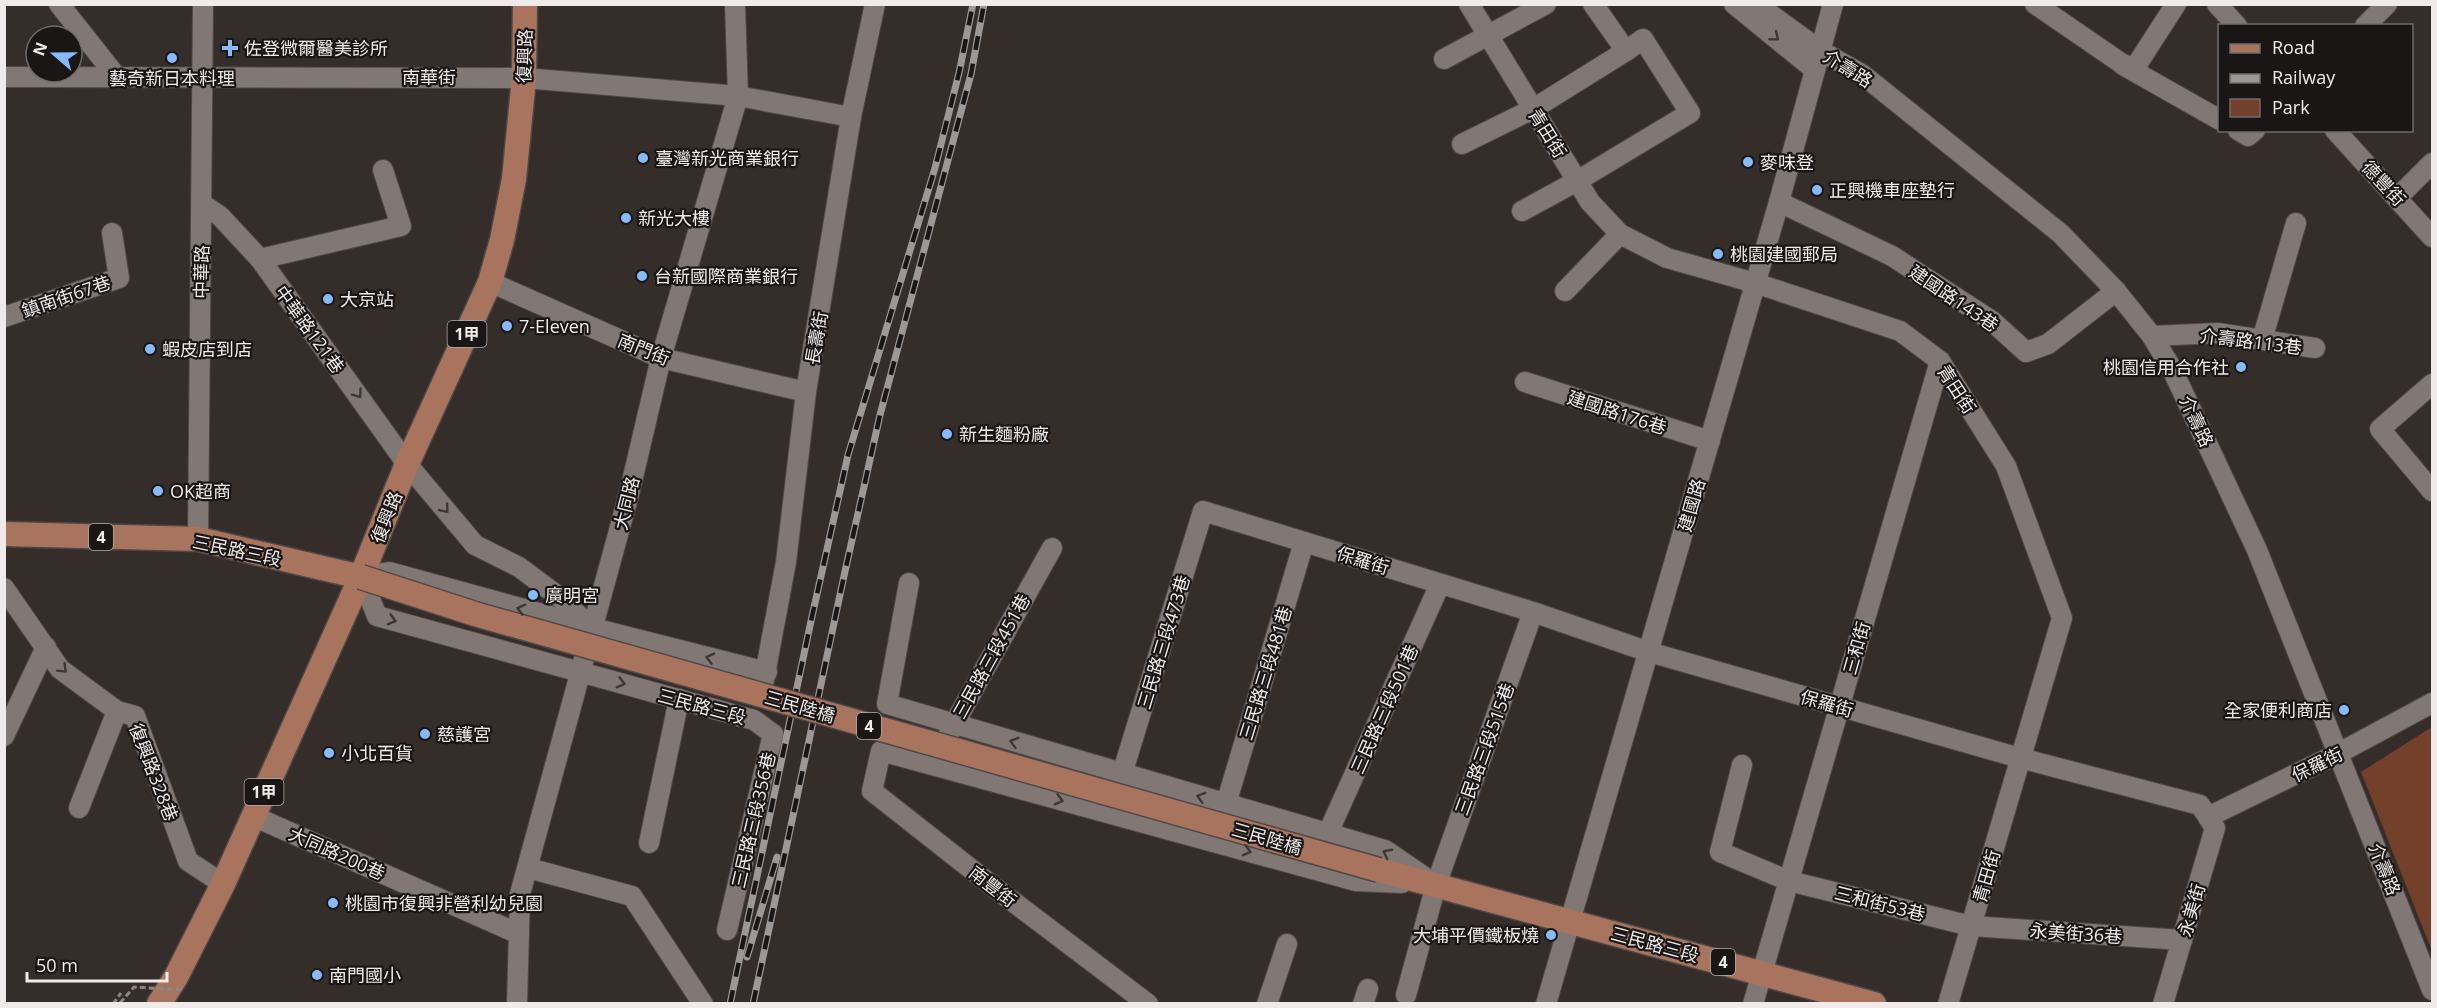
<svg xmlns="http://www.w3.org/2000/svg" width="2437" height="1008" font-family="'Open Sans','Noto Sans TC',sans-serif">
	<rect width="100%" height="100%" fill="#342d2a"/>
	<polygon fill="#73402b" points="2432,727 2432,951 2361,772"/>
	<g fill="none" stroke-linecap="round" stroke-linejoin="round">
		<g stroke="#4f4847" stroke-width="22">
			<g id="minor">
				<polyline points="59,4 116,76"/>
				<polyline points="1469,4 1590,202 1620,234 1667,258 1755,283 1900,331 1940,361 2006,466 2062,618 1948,1004"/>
				<polyline points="1734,4 1815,70"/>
				<polyline points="1756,4 1821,51 1863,75 2060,233 2116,291 2152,336 2172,369 2257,550 2432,990"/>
				<polyline points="2035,4 2121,63 2134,69 2176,4"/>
				<polyline points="2217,4 2237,26"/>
				<polyline points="2365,26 2387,4"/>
				<polyline points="1444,59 1546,4"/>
				<polyline points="2123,65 2220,120"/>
				<polyline points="4,77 524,78 738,96 851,117"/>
				<polyline points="2238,130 2248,136 2255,130"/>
				<polyline points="2335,130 2432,237"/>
				<polyline points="1462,144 1533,109 1626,51"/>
				<polyline points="2398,197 2432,163"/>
				<polyline points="1779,202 1892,256 1992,321 2026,352 2048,344 2116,291"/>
				<polyline points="202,204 220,216 260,259 407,464 475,545 519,567 558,596 591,627"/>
				<polyline points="1522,211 1577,181 1690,113 1643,39 1626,51 1593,4"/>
				<polyline points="260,259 401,226 383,170"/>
				<polyline points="490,282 661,358 806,392"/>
				<polyline points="1565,291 1620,234"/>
				<polyline points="4,317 119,278 112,233"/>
				<polyline points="2152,336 2218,333 2315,348"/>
				<polyline points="2262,340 2296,223"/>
				<polyline points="1525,382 1710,441"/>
				<polyline points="2432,384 2380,429 2432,491"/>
				<polyline points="198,539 203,4"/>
				<polyline points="909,583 887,704 1385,850 1429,880"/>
				<polyline points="4,588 60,669 117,711 135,716 188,861 223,884"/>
				<polyline points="763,685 786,562 806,392 851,117 875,4"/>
				<polyline points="948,735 1052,548"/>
				<polyline points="4,736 46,647"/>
				<polyline points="1742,765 1720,852 1789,881 1971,926 2182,940"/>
				<polyline points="1122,774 1203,511 1533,612 1649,652 2020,758 2200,805 2208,817 2339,753 2432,703"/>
				<polyline points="1226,804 1304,542"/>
				<polyline points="79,808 117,711"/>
				<polyline points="253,816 519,934"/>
				<polyline points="1328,833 1440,584"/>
				<polyline points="649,843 679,699"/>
				<polyline points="528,868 632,896 703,1004"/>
				<polyline points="727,930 773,734 754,720 377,616 361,577 389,572 593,628 767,672"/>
				<polyline points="1406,995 1436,885 1533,612"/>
				<polyline points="517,1004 520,894 629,494 661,358 738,96 735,4"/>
				<polyline points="1148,1004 999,891 872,791 881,751 1356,881 1402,883"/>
				<polyline points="1267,1004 1287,944"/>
				<polyline points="1363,1004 1368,989"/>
				<polyline points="1546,1004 1779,202 1833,4"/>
				<polyline points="1753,1004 1940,361"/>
				<polyline points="2163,1004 2215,828 2208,817"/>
			</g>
		</g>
		<g stroke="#4f4847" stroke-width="27">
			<g id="major">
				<polyline points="4,534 198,539 361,577"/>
				<polyline points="1379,870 1874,1004"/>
				<polyline points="159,1004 176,977 223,884 361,577 407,464 490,282 502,240 514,179 524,78 525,4"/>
			</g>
		</g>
		<g stroke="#8b8583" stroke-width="3" stroke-dasharray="6 3" stroke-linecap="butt">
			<polyline points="113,1004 121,993"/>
			<polyline points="119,1004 120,1003"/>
		</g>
		<use href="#minor" stroke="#817875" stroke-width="20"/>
		<use href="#major" stroke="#a9745e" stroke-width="24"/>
		<g stroke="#9d9796" stroke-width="7">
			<g id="rail">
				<polyline points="747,957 777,857"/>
				<polyline points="730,1004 811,621 848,455 935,168 959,73 973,4"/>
				<polyline points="753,1004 844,576 880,415 971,74 984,4"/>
			</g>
		</g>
		<use href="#rail" stroke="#191615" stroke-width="4.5" stroke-dasharray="14" stroke-linecap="butt"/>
		<g stroke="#4f4847" stroke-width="27" stroke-linecap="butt">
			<polyline id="major-bridge" points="361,577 475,614 1379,870"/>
		</g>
		<polyline stroke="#8b8583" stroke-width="3" stroke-dasharray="6 3" stroke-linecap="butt" points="120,1003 134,987 184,990"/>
		<use href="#major-bridge" stroke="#a9745e" stroke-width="24"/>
	</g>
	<defs><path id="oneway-chevron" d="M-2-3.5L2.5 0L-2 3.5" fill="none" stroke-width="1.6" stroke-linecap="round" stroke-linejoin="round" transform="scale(1.5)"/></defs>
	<g stroke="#3d3837">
		<use href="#oneway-chevron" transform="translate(1775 37) rotate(39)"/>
		<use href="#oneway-chevron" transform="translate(358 394) rotate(54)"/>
		<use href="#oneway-chevron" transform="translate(445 509) rotate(50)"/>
		<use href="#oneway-chevron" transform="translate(521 609) rotate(-165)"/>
		<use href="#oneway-chevron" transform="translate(392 620) rotate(15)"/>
		<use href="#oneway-chevron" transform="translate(710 658) rotate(-166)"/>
		<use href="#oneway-chevron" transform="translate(63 669) rotate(45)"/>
		<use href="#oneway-chevron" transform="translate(621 683) rotate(15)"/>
		<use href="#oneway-chevron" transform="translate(1014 742) rotate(-164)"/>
		<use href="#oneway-chevron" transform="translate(1201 797) rotate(-164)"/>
		<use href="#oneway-chevron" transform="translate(1059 800) rotate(15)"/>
		<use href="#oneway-chevron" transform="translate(1247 851) rotate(15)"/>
		<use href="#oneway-chevron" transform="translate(1387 853) rotate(-152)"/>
	</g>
	<g fill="#85bbfb" stroke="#191615" stroke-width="2">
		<path d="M227 39h6v6h6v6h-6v6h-6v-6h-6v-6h6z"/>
		<circle cx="172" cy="58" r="6"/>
		<circle cx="643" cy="158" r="6"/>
		<circle cx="1748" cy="162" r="6"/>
		<circle cx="1817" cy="190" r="6"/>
		<circle cx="626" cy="218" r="6"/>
		<circle cx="1718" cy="254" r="6"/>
		<circle cx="642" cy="276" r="6"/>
		<circle cx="328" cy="299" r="6"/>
		<circle cx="507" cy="326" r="6"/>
		<circle cx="150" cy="349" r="6"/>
		<circle cx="2241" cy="367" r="6"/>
		<circle cx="947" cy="434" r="6"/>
		<circle cx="158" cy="491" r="6"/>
		<circle cx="533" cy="595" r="6"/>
		<circle cx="2344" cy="710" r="6"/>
		<circle cx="425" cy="734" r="6"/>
		<circle cx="329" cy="753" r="6"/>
		<circle cx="333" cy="903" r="6"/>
		<circle cx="1551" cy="935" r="6"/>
		<circle cx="317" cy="975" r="6"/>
	</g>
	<g text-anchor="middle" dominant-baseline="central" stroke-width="4.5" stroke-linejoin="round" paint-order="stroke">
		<g fill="#191615" stroke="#b0abaa" stroke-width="1.5">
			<rect x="447.5" y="321" width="39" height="26" rx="4.5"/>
			<rect x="89" y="524" width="24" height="26" rx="4.5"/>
			<rect x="857" y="713" width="24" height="26" rx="4.5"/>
			<rect x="244.5" y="779" width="39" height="26" rx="4.5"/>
			<rect x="1711" y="949" width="24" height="26" rx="4.5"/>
		</g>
		<g font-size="16" font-weight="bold" fill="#f0ebea">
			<text x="467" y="334">1甲</text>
			<text x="101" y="537">4</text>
			<text x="869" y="726">4</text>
			<text x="264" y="792">1甲</text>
			<text x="1723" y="962">4</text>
		</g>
		<g font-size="18" fill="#f0ebea" stroke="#191615" text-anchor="start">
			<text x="244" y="48">佐登微爾醫美診所</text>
			<text x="172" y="78" text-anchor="middle">藝奇新日本料理</text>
			<text x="655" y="158">臺灣新光商業銀行</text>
			<text x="1760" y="162">麥味登</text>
			<text x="1829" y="190">正興機車座墊行</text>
			<text x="638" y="218">新光大樓</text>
			<text x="1730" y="254">桃園建國郵局</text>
			<text x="654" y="276">台新國際商業銀行</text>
			<text x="340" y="299">大京站</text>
			<text x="519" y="326">7-Eleven</text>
			<text x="162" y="349">蝦皮店到店</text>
			<text x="2229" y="367" text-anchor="end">桃園信用合作社</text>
			<text x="959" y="434">新生麵粉廠</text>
			<text x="170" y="491">OK超商</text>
			<text x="545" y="595">廣明宮</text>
			<text x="2332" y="710" text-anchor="end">全家便利商店</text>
			<text x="437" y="734">慈護宮</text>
			<text x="341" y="753">小北百貨</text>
			<text x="345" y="903">桃園市復興非營利幼兒園</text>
			<text x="1539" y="935" text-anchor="end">大埔平價鐵板燒</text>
			<text x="329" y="975">南門國小</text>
		</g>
		<g font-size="18" fill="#f0ebea" stroke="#191615">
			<text transform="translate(524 56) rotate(-88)">復興路</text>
			<text transform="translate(1848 68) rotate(32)">介壽路</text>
			<text x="429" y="77">南華街</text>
			<text transform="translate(1548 133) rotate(58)">青田街</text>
			<text transform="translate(2384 183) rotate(47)">德豐街</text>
			<text transform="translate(201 272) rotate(-89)">中華路</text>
			<text transform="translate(66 296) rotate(-19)">鎮南街67巷</text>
			<text transform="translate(1954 298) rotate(34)">建國路143巷</text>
			<text transform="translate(310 329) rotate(54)">中華路121巷</text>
			<text transform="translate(816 338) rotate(-80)">長壽街</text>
			<text transform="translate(2251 341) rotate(7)">介壽路113巷</text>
			<text transform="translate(644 349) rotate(22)">南門街</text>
			<text transform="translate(1957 389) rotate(57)">青田街</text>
			<text transform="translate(1617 412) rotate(18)">建國路176巷</text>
			<text transform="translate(2197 421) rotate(65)">介壽路</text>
			<text transform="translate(626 503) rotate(-76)">大同路</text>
			<text transform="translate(1691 505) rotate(-74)">建國路</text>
			<text transform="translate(386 517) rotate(-68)">復興路</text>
			<text transform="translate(237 550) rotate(12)">三民路三段</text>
			<text transform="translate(1363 560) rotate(17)">保羅街</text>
			<text transform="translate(1163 642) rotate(-73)">三民路三段473巷</text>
			<text transform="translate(1856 648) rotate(-74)">三和街</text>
			<text transform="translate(991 656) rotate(-61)">三民路三段451巷</text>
			<text transform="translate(1265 673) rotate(-73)">三民路三段481巷</text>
			<text transform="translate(1827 703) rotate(16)">保羅街</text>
			<text transform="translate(702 706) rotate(15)">三民路三段</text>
			<text transform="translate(800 706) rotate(16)">三民陸橋</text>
			<text transform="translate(1384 709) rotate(-66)">三民路三段501巷</text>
			<text transform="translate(1484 749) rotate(-70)">三民路三段515巷</text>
			<text transform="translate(2317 764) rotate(-26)">保羅街</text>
			<text transform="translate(154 772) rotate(69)">復興路328巷</text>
			<text transform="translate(753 820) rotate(-77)">三民路三段356巷</text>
			<text transform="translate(1267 838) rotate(16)">三民陸橋</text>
			<text transform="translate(337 853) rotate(24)">大同路200巷</text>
			<text transform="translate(2385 869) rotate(68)">介壽路</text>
			<text transform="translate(1986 876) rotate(-74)">青田街</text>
			<text transform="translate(993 886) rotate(38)">南豐街</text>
			<text transform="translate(1880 903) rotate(14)">三和街53巷</text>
			<text transform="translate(2191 910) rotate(-74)">永美街</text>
			<text transform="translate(2076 933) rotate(4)">永美街36巷</text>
			<text transform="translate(1655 944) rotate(15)">三民路三段</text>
		</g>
	</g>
	<rect width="2437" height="1008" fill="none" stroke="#f0ebea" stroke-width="12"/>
	<rect x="2218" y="24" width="195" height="108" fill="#191615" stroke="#6f6b6a" stroke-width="1.5"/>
	<rect x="2230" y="44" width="30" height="9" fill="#a9745e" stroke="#6f6b6a" stroke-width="1.5"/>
	<text x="2272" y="54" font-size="18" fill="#f0ebea">Road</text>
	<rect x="2230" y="74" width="30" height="9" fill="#9d9796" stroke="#6f6b6a" stroke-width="1.5"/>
	<text x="2272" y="84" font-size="18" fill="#f0ebea">Railway</text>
	<rect x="2230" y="99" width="30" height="18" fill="#73402b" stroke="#6f6b6a" stroke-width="1.5"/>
	<text x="2272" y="114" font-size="18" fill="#f0ebea">Park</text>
	<g transform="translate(54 54) rotate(290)"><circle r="28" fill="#191615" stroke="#6f6b6a" stroke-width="1.5"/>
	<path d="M0-4.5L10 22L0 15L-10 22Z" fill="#85bbfb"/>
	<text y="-9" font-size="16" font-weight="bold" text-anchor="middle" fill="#f0ebea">N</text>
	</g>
	<path d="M27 972v9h140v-9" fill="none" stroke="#f0ebea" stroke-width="3"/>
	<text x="36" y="972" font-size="18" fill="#f0ebea" stroke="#191615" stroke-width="4.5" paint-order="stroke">50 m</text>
</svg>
